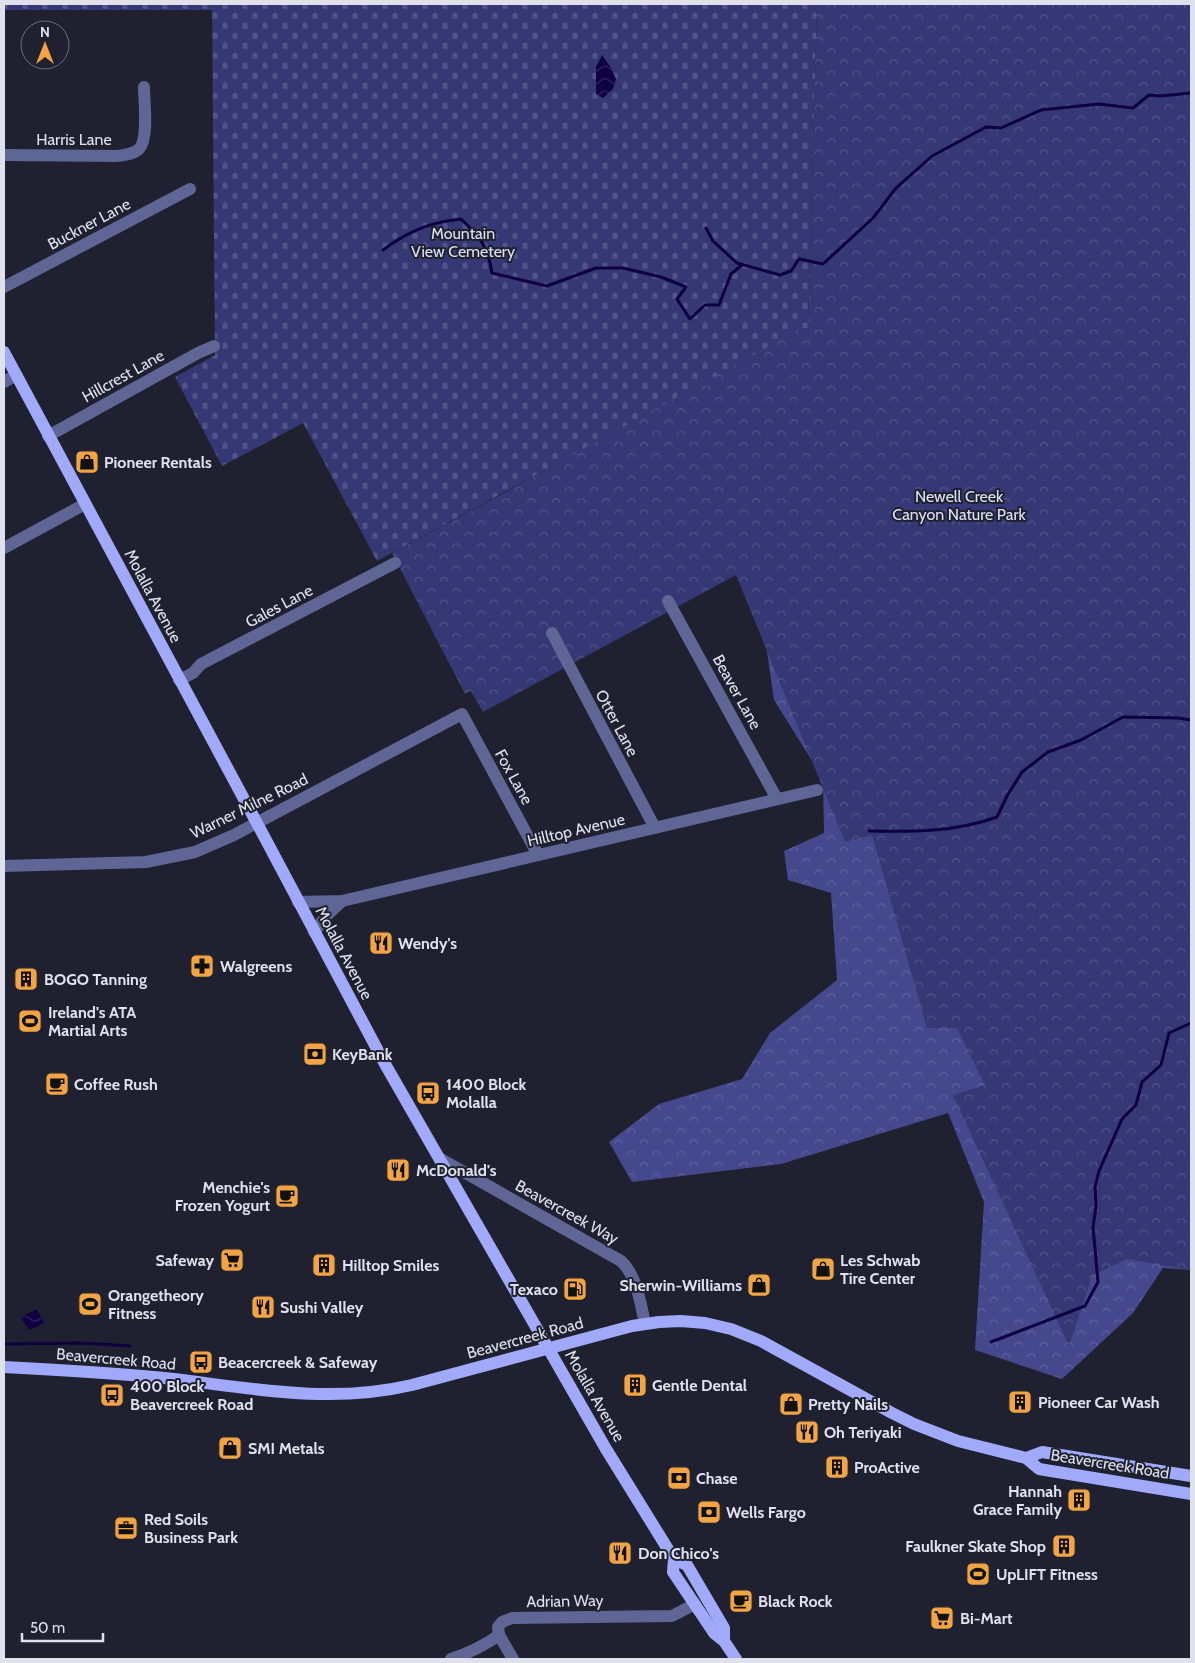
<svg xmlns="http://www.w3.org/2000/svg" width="1195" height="1663" font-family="Cabin,sans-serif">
	<defs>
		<pattern id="forest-crowns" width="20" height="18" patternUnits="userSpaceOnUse" patternTransform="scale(1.25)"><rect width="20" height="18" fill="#45488c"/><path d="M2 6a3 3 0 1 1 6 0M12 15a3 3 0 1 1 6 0" fill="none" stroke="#5f629c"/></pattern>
		<pattern id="cemetery-stones" width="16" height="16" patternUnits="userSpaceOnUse" patternTransform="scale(1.25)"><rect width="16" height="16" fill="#353874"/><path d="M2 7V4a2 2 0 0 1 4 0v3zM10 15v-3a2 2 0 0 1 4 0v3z" fill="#525488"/></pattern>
		<pattern id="park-crowns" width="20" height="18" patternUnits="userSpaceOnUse" patternTransform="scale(1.25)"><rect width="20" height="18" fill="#353874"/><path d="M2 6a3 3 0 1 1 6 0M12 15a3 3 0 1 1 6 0" fill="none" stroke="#525488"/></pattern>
		<pattern id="water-waves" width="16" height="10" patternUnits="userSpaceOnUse" patternTransform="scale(1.25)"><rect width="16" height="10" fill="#0e0041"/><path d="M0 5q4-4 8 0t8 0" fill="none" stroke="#31255d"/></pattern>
	</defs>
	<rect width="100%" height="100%" fill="#1f2130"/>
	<polygon fill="url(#forest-crowns)" points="759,597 1191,1270 1163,1268 1133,1313 1062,1379 975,1350 984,1202 948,1113 781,1164 632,1182 609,1142 659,1104 742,1079 770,1033 837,980 831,893 788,880 784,851 824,833 823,778 774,700"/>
	<polygon fill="url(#cemetery-stones)" points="4,4 817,4 808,328 377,561 303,423 222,466 175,377 215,355 212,10 4,10"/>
	<polygon fill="url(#park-crowns)" points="817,4 1191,4 1191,1270 1127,1259 1092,1276 1069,1346 953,1095 985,1085 957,1028 927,1028 872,835 845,842 736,575 483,712 471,691 465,694 392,553 504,493 802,328 808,328"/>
	<g fill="url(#water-waves)">
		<polygon points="602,55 611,68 616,79 613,89 603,98 596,94 596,67"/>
		<polygon points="37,1309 44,1323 30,1330 20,1317"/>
	</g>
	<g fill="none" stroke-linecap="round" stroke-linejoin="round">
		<g stroke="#0e0041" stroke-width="3">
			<polyline points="706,228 713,241 737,263 780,275 791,271 799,259 823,264 873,218 896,188 932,156 986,127 1001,128 1041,110 1099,104 1133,108 1149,95 1161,96 1191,93"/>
			<path d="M383,250C407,232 430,222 461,219C480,237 488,246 492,273L547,286L596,268H623L661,277L686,287L677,299L690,319L705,305H719L731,274L742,265"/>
			<path d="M869,831C913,832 956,832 997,817L1007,796L1022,772L1048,752L1081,740L1123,717L1178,718L1191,720"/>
			<polyline points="991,1342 1085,1306 1098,1282 1093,1227 1096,1206 1095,1187 1099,1171 1122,1119 1136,1105 1142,1082 1161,1065 1169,1033 1191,1023"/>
			<polyline points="4,1344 82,1343 130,1346"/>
		</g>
		<g stroke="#5f6595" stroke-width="12">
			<path d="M4,155L117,156C125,155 134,154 139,149C149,139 144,101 144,87"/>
			<polyline points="4,287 190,189"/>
			<polyline points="4,382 16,375"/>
			<polyline points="48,436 198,353 214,346"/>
			<polyline points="4,548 85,504"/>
			<polyline points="668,601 777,799"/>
			<polyline points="552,633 655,828"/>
			<polyline points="179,680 193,673 201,664 395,563"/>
			<polyline points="4,866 146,862 195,852 234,835 462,714 538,855"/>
			<polyline points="298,902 342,901 817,790"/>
			<polyline points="314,932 327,915 342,901"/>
			<path d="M439,1158L621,1261C637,1276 640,1302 645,1323"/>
			<polyline points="499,1635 513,1659"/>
			<path d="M451,1659C469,1653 484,1646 499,1635L498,1627L502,1622L512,1618L672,1616L695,1604"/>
		</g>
		<g stroke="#a1aafa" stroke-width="12">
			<polyline points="4,352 266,840 385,1064 606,1449 674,1559 687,1565 724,1628 724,1641"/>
			<path d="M4,1367C61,1370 118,1373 174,1379C255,1389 331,1404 412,1385L632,1326L659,1322L681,1321L705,1323L731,1329L761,1341L892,1413L914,1424L958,1441L1026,1458L1039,1469L1191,1494"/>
			<polyline points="1026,1458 1042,1452 1191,1476"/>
			<polyline points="674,1559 673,1572 714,1633 724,1641 736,1659"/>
		</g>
	</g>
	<defs>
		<g id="shop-square" transform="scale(1.25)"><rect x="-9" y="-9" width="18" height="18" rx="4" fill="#f3a442" stroke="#1f2130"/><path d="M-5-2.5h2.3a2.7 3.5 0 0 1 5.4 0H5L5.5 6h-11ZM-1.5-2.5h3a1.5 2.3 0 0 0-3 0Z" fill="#111"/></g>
		<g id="restaurant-square" transform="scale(1.25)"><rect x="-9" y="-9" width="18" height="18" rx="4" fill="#f3a442" stroke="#1f2130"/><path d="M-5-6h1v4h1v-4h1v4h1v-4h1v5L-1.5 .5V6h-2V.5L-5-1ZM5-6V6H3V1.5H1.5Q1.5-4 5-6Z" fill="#111"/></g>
		<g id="pharmacy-square" transform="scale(1.25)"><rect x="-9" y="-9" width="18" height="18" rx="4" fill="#f3a442" stroke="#1f2130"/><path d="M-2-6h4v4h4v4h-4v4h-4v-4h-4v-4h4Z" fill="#111"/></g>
		<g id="building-square" transform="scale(1.25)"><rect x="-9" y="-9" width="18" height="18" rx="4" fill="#f3a442" stroke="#1f2130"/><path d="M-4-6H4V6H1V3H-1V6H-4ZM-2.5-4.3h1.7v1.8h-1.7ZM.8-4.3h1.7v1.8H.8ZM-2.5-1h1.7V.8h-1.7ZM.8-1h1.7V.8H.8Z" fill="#111"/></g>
		<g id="stadium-square" transform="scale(1.25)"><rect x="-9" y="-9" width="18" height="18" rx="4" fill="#f3a442" stroke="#1f2130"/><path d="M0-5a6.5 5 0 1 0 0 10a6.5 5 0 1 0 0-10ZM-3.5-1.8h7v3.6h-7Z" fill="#111"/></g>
		<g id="bank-square" transform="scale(1.25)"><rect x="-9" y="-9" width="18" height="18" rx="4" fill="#f3a442" stroke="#1f2130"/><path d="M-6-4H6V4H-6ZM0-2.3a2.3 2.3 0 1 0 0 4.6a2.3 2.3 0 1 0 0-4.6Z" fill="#111"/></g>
		<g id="cafe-square" transform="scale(1.25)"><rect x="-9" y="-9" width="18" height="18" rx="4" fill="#f3a442" stroke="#1f2130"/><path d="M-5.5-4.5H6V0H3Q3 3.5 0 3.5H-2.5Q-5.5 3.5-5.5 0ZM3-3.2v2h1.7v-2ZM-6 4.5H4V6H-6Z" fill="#111"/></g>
		<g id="bus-square" transform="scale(1.25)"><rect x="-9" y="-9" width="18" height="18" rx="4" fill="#f3a442" stroke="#1f2130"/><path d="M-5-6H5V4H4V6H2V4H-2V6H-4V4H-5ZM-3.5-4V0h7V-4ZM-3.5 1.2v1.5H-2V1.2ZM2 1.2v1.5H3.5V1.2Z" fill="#111"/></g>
		<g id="supermarket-square" transform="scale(1.25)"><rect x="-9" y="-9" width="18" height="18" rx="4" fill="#f3a442" stroke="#1f2130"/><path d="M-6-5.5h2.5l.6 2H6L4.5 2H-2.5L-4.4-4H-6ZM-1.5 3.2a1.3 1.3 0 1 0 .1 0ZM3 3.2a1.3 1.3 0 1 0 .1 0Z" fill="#111"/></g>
		<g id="fuel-square" transform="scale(1.25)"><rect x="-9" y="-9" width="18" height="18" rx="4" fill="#f3a442" stroke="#1f2130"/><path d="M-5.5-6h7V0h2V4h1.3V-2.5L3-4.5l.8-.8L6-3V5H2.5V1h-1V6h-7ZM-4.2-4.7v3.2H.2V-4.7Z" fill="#111"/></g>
		<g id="office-square" transform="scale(1.25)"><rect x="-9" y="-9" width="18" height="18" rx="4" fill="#f3a442" stroke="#1f2130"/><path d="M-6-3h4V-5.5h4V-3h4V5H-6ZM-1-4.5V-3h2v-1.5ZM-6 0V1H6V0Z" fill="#111"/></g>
	</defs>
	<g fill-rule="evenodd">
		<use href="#shop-square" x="87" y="462"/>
		<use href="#restaurant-square" x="381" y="943"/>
		<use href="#pharmacy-square" x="202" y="966"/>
		<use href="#building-square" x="26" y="979"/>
		<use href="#stadium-square" x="30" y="1021"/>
		<use href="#bank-square" x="315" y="1054"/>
		<use href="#cafe-square" x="57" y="1084"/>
		<use href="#bus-square" x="428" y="1093"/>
		<use href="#restaurant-square" x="398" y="1170"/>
		<use href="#cafe-square" x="287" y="1196"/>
		<use href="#supermarket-square" x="232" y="1260"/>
		<use href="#building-square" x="324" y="1265"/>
		<use href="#shop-square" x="823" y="1269"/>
		<use href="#shop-square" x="759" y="1285"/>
		<use href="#fuel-square" x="575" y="1289"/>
		<use href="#stadium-square" x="90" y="1304"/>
		<use href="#restaurant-square" x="263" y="1307"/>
		<use href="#bus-square" x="201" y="1362"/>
		<use href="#building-square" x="635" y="1385"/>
		<use href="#bus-square" x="112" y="1395"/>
		<use href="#building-square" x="1020" y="1402"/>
		<use href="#shop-square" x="791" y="1404"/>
		<use href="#restaurant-square" x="807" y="1432"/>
		<use href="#shop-square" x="230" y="1448"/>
		<use href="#building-square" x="837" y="1467"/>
		<use href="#bank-square" x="679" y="1478"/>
		<use href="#building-square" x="1079" y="1500"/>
		<use href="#bank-square" x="709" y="1512"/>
		<use href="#office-square" x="126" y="1528"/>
		<use href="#building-square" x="1064" y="1546"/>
		<use href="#restaurant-square" x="620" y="1553"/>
		<use href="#stadium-square" x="978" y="1574"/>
		<use href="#cafe-square" x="741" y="1601"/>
		<use href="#supermarket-square" x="942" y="1618"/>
	</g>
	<g text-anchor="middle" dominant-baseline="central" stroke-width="4" stroke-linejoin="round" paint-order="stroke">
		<g font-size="16" fill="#dfe1ec" stroke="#1f2130">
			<text x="74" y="139">Harris Lane</text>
			<text transform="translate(89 224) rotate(-28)">Buckner Lane</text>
			<text transform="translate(123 376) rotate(-29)">Hillcrest Lane</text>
			<text transform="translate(153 596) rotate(62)">Molalla Avenue</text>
			<text transform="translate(279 606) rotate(-28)">Gales Lane</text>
			<text transform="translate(737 692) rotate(61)">Beaver Lane</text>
			<text transform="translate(617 723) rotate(62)">Otter Lane</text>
			<text transform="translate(514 777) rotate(61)">Fox Lane</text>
			<text transform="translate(249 806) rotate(-26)">Warner Milne Road</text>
			<text transform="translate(576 830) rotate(-13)">Hilltop Avenue</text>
			<text transform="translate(344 953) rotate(62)">Molalla Avenue</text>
			<text transform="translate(567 1212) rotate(29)">Beavercreek Way</text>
			<text transform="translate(525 1338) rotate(-15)">Beavercreek Road</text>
			<text transform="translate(116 1359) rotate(5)">Beavercreek Road</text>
			<text transform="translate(595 1396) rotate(60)">Molalla Avenue</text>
			<text transform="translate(1110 1464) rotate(9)">Beavercreek Road</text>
			<text transform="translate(565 1601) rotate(-1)">Adrian Way</text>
		</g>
		<g font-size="16" fill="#dee1f6" stroke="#1f2130">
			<text x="463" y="233">Mountain<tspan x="463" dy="18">View Cemetery</tspan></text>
			<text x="959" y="496">Newell Creek<tspan x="959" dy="18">Canyon Nature Park</tspan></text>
		</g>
		<g font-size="16" font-weight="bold" fill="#dfe1ec" stroke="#1f2130" text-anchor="start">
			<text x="104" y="462">Pioneer Rentals</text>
			<text x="398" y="943">Wendy's</text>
			<text x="220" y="966">Walgreens</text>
			<text x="44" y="979">BOGO Tanning</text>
			<text x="48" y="1012">Ireland's ATA<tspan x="48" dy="18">Martial Arts</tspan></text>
			<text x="332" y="1054">KeyBank</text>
			<text x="74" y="1084">Coffee Rush</text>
			<text x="446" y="1084">1400 Block<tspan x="446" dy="18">Molalla</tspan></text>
			<text x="416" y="1170">McDonald's</text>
			<text x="270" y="1187" text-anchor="end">Menchie's<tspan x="270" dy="18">Frozen Yogurt</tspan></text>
			<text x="214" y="1260" text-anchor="end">Safeway</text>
			<text x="840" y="1260">Les Schwab<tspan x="840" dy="18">Tire Center</tspan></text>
			<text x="342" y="1265">Hilltop Smiles</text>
			<text x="742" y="1285" text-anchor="end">Sherwin-Williams</text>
			<text x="558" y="1289" text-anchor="end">Texaco</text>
			<text x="108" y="1295">Orangetheory<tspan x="108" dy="18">Fitness</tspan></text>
			<text x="280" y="1307">Sushi Valley</text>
			<text x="218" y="1362">Beacercreek &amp; Safeway</text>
			<text x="652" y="1385">Gentle Dental</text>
			<text x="130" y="1386">400 Block<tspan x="130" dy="18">Beavercreek Road</tspan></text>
			<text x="1038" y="1402">Pioneer Car Wash</text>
			<text x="808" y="1404">Pretty Nails</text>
			<text x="824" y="1432">Oh Teriyaki</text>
			<text x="248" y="1448">SMI Metals</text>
			<text x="854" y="1467">ProActive</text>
			<text x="696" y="1478">Chase</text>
			<text x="1062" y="1491" text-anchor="end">Hannah<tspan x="1062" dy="18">Grace Family</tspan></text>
			<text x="726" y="1512">Wells Fargo</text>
			<text x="144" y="1519">Red Soils<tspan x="144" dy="18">Business Park</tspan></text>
			<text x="1046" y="1546" text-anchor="end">Faulkner Skate Shop</text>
			<text x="638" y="1553">Don Chico's</text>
			<text x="996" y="1574">UpLIFT Fitness</text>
			<text x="758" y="1601">Black Rock</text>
			<text x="960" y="1618">Bi-Mart</text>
		</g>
	</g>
	<rect width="1195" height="1663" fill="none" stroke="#dfe1ec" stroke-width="10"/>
	<g transform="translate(45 45)"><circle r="24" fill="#1f2130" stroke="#6c6e7b"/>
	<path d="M0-4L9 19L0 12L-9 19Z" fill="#f3a442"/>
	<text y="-8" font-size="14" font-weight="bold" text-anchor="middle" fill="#dfe1ec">N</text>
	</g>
	<path d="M22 1633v8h81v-8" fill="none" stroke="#dfe1ec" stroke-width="2.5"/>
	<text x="30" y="1633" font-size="15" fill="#dfe1ec" stroke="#1f2130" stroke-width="4" paint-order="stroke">50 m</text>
</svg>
